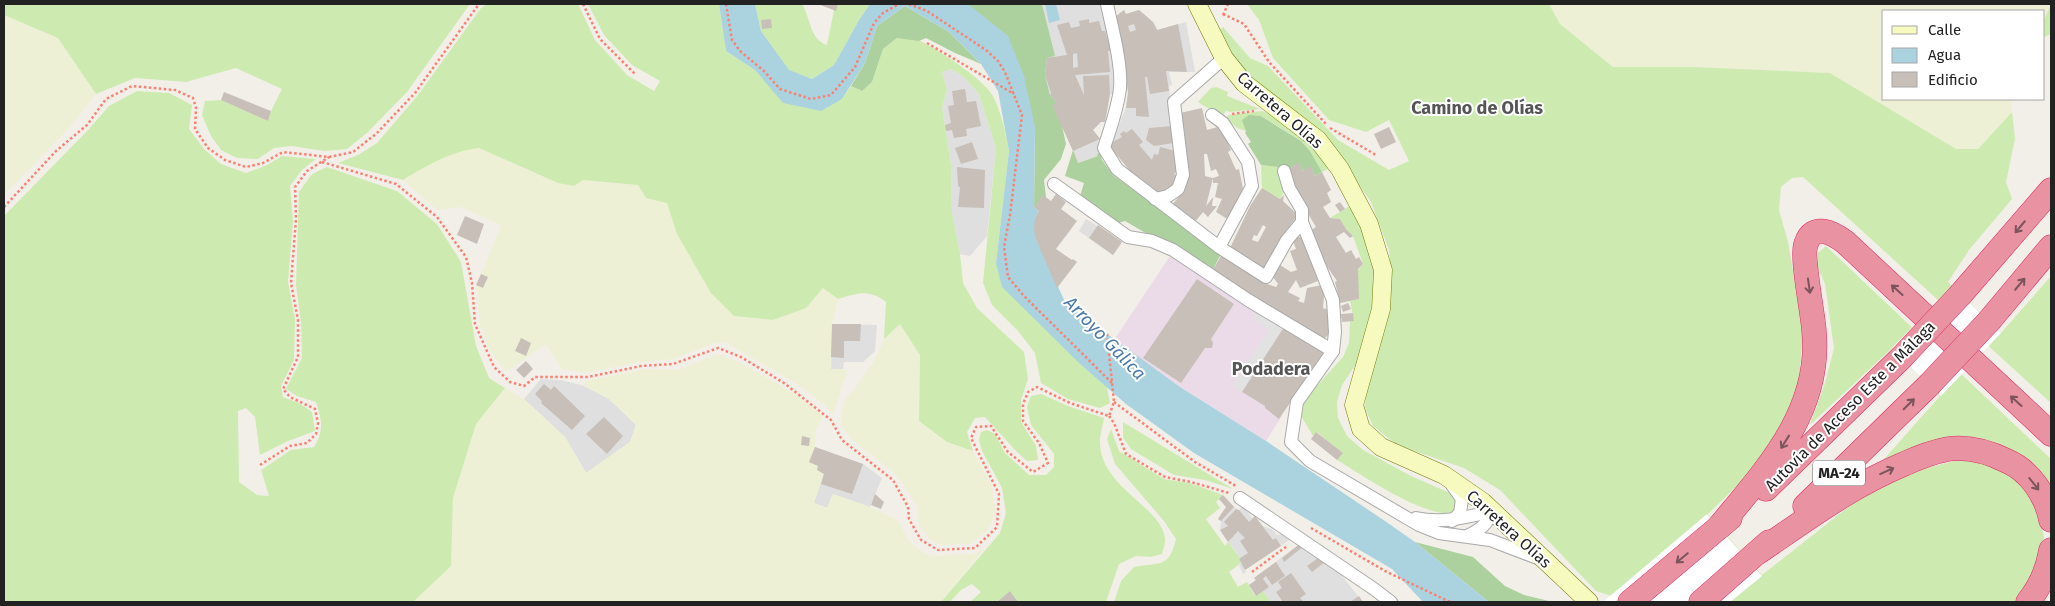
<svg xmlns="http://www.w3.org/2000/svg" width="2055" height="606" font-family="'Fira Sans',sans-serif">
	<rect width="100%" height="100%" fill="#f2efe9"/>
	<g fill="#e0dfdf">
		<polygon points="1042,4 1100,4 1111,51 1114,94 1110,94 1105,122 1100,122 1093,130 1100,139 1098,141 1100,153 1098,156 1078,163 1050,95 1045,75 1047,58 1054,56"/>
		<polygon points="1124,10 1126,14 1139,10 1153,22 1158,30 1186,22 1195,72 1169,72 1172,85 1169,86 1178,177 1160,192 1157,192 1136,178 1111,148 1111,143 1126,108 1128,93 1122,45 1115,17"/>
		<polygon points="951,69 964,77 979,94 996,148 987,236 970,256 960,254 952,213 951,165 942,108 947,90 942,72"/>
		<polygon points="1086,219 1122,242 1113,255 1079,231"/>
		<polygon points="832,324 877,325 875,351 863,362 844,362 843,369 831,369"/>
		<polygon points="541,379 561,380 584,386 609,399 636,425 630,442 586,473 565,437 524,399"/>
		<polygon points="815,447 863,464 882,478 870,507 833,494 827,508 814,503 818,467 809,462"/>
		<polygon points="1223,495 1238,511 1243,506 1252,518 1255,516 1262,526 1272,529 1277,535 1283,533 1291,539 1245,570 1246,572 1243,574 1239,565 1241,563 1240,558 1220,530 1221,521 1218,519 1226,507 1219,499"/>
		<polygon points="1301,543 1337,570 1363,602 1271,602 1263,591 1256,596 1249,585 1256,580 1254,578"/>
	</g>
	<polygon fill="#ebdbe8" points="1172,253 1284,327 1242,392 1282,416 1266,441 1180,387 1114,340"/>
	<g fill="#eef0d5">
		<polygon points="1549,4 2051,4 2044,20 2044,11 1884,11 1884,99 2012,99 2012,112 1977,149 1956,149 1830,73 1693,67 1613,67 1560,24"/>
		<polygon points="4,15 58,38 96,94 68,129 4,195"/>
		<polygon points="479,148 558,183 582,180 638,185 646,198 667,203 677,234 734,316 773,320 806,308 823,288 838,299 832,324 831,369 843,369 847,371 833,415 825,405 797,384 725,342 712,344 674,359 633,363 588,373 562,369 546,344 506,372 489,349 480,325 476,285 483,288 488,277 481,274 501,225 461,207 437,210 403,180 430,164 465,149"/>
		<polygon points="900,324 920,355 919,421 947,442 973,451 992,487 996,513 987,531 970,544 940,545 928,538 919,525 917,507 906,488 891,470 858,445 841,427 843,402 854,390 875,359 884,339"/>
		<polygon points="718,354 741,363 782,386 810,404 823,416 815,431 815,447 809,462 818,466 817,470 824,474 814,503 827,508 833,494 870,507 898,520 908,540 922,552 933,556 973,554 985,548 941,602 413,602 451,566 453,498 476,424 505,388 524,399 565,437 586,473 630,442 636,425 609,399 584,386 585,381 645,369 678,370"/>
	</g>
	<g fill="#cdebb0">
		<polygon points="4,4 470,4 407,92 368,132 347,149 325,151 291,146 274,148 258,159 237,158 221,150 211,136 202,115 205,101 221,100 268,121 271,111 282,89 236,68 186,82 135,78 96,94 58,38 4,15"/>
		<path d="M487,4H578L595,40L627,75L654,91L660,81L632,65L604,35L588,4H719L726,51L755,70L767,83L842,99L851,86L862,91L872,82L883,49L897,38C904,39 913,38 920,41C938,49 983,79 993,96C1001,112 1006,133 1009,151L996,263L1080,364L1107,387L1110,403L1100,408L1068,399L1041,383L1035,353L1018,331L992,305L983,283L996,148L979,94L964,77L951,69L942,72L947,90L942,108L951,165L952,213L960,254L963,283L977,308L1024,352L1028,379L1021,400V422L1036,446L1038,460L1027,461L1017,452L985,417L975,418L967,432L973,451L947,442L919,421L920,355L900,324L884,339L886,302C868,289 859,293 838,299L823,288L806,308L773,320L734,316L711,293L677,234L667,203L646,198L638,185L583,180L574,186L558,183L479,148C451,151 426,166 403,180L338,163L358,155L377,143L418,95L481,8Z"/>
		<path d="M755,4H802C811,18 809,39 827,45L834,10H836L838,4H870L859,20L834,65L812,79L789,71L761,31Z"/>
		<polygon points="1247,4 1549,4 1560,24 1613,67 1693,67 1830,73 1956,149 1978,149 2012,112 2015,139 2006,182 2012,199 1969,250 1948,282 2001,333 2051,276 2051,403 1803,177 1792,178 1781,187 1779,210 1788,242 1803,329 1799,382 1778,435 1741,482 1708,514 1762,575 1852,504 1914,471 1959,460 1989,464 2018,480 2036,504 2044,537 2039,566 2019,598 2015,602 1631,602 1596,591 1500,490 1464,468 1397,445 1373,426 1365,408 1366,387 1384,320 1392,281 1389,250 1371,202 1346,166 1233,59 1219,31 1223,27 1250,58 1268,66 1338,140 1389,170 1409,161 1389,120 1366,132 1329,120 1273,58 1259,20"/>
		<polygon points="2051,4 2051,34 2044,37 2044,20"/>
		<polygon points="1216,87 1228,92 1227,96 1260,109 1230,112 1226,111 1222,117 1198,102 1211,88"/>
		<path d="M137,91L169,93L192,105L189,129L205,150L221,164L246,173L267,165L282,156L316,159L302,170L290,186L293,221L288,282L295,319L294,360L281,386L283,397L299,403L312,412L315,431L288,441L260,455L255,417L246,408L238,411L239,482L257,495L269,496L261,470L291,450L314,447C324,431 322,420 316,402L297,396L286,389L302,358L301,322L296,285L299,192L312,174L327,167L397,191L437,224L461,262L476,346L489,378L505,388L476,424L453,498L451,566L413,602H4V216L88,130L109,106Z"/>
		<polygon points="1262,111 1282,120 1319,151 1328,169 1322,172 1310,151 1300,140 1261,116 1247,131 1239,129 1226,120 1228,115"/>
		<polygon points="1261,165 1278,167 1283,173 1285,190 1280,199 1262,188"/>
		<path d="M1353,204L1371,246L1378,290L1360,358L1342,385L1337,402L1338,418L1347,436L1363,450L1411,476L1450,493L1456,498L1457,503L1454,514C1419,515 1367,478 1337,460L1342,453L1317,432L1313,436L1301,416L1303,401L1343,357L1349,343L1350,321L1354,320L1350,301L1358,299V270L1363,264L1353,236L1346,229L1340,219L1330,218Z"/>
		<polygon points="1826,246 2051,459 2051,499 2044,480 2015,452 1985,442 1878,466 1940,396 1891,349 1810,425 1825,383 1834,348 1825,284 1818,268 1818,253"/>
		<path d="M1041,394L1068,406L1104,418C1103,425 1100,434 1100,441C1099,487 1161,506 1165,538C1166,543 1163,549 1162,554L1151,557L1136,556L1119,564L1106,602H1018L1010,591L997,602H970L981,592L972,584L961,590L950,602H941L1000,533L1006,513L1002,488L982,451L979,440L981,432L987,430L995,434L1005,453L1029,475H1046L1054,467V454L1031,425L1027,407L1031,396Z"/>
		<polygon points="1123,422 1233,489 1205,480 1174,475 1131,449 1123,437"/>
		<path d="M1111,429L1119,451L1164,479L1190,483L1223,495L1216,502L1220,508L1206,519L1225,546L1228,542L1240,558L1239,559L1241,563L1229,572L1238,587L1247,582L1255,596L1263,591L1271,602H1114L1121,581L1134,567C1159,562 1169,569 1176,539L1164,521L1115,464L1107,439Z"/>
	</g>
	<g fill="#add19e">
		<polygon points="968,4 1042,4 1055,56 1047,58 1045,75 1050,95 1057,103 1066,144 1061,159 1044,180 1046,197 1034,207 1035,127"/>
		<polygon points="905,6 949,32 981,64 955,53 926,38 919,41 897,38 883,49 872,82 862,91 851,86 865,63 877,26"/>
		<polygon points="1249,115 1261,116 1301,141 1310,151 1322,172 1315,176 1311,167 1303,171 1299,163 1288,170 1285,165 1282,168 1280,166 1278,167 1261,165 1248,144 1251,142 1245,133 1246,131 1242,120"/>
		<polygon points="1073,150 1078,163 1098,156 1097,154 1100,153 1102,160 1113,175 1221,254 1212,271 1157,236 1149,235 1125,221 1115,224 1080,196 1084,183 1065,176"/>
		<polygon points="1415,542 1473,557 1505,586 1524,595 1553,602 1489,602"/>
	</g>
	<polygon fill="#e2e2e2" points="1258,309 1284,327 1242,392 1232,386 1269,330 1252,318"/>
	<g fill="#aad3df">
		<polygon points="719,4 755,4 761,31 789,70 812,79 834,65 859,20 870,4 968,4 1008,36 1024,76 1035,127 1034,207 1039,211 1035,218 1035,237 1066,304 1180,387 1266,441 1385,521 1415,542 1489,602 1423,602 1392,569 1194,453 1126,404 1080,364 1002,287 996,263 1009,151 998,91 981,64 949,32 905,6 877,26 865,63 842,99 821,111 783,103 755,70 726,51"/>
		<polygon points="1045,4 1056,4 1060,20 1049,23"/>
	</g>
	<g fill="#fff">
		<polygon points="1952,286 2001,333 1941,396 1891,349"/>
		<polygon points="1707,514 1762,576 1730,602 1603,602"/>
	</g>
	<g fill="#c7bfb8" fill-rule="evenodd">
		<polygon points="818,4 838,4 836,11"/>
		<path d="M1124,10L1126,14L1139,10L1153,22L1157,30L1178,24L1187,72L1166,71L1169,91L1150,94L1147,77H1145L1149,117L1136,116V108H1126L1128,93L1122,45L1115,17ZM1134,24L1136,30L1130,32L1128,26Z"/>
		<polygon points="771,19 772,28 762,29 761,20"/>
		<path d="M1089,19V23L1099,21L1102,31H1105L1111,51H1108L1110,72L1075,75L1084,95L1083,76L1109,75L1110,94L1105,122H1101L1093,130L1100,139L1073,151L1052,105L1057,103L1050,95L1051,93L1045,75L1047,58L1067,55L1057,25L1069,22L1071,28L1080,26L1079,21ZM1077,53L1078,67L1073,68V54Z"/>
		<polygon points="965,89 967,102 976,101 981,126 966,129 967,136 954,138 952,130 946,131 945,125 951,123 948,106 954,105 952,91"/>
		<polygon points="224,92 271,111 268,121 221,100"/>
		<path d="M1202,108L1207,130L1221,126L1231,150L1228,152L1236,170L1239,169L1243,189L1229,220L1216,212L1222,199L1215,197L1218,183H1213V178L1206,206L1213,197L1212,206H1217L1208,217L1203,212L1194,223L1172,205L1185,189L1189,172L1182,134H1185L1180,113ZM1204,154H1207L1211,171L1216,169L1219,176L1213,178L1205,176Z"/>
		<polygon points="1172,126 1174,143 1154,146 1146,140 1149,128"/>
		<polygon points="1389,127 1396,142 1381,149 1374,134"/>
		<polygon points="1132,129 1143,142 1139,145 1152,160 1154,154 1158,155 1160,147 1175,151 1177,170 1174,174 1178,177 1175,184 1166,191 1157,192 1136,178 1111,148 1111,143 1122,137 1120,134 1124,131 1126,133"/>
		<polygon points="972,142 978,159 961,164 955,148"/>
		<polygon points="1299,162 1303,171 1311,166 1315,176 1322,172 1331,190 1327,193 1331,202 1323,207 1330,218 1340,219 1346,229 1353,236 1350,238 1344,232 1336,237 1346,253 1351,250 1356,259 1359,257 1363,264 1358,269 1359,299 1340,303 1335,282 1337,281 1326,265 1311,230 1316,227 1294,190 1288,170"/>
		<polygon points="957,167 985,170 984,208 958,207 960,187 958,186"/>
		<path d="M1262,188L1280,199L1284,195L1283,201L1298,215L1285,232L1265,268H1260L1230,248L1250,206ZM1263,225L1266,227L1258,242L1252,240L1254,235L1257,236Z"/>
		<polygon points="1056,194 1066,202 1061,209 1077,221 1056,249 1072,260 1073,259 1077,262 1057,288 1035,237 1034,227 1035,218 1039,211 1034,207 1043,195 1051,201"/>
		<polygon points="1340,202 1345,209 1340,212 1335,205"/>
		<polygon points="465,216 484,224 477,244 457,235"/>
		<polygon points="1098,225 1122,242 1113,255 1089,238"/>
		<polygon points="1296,237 1302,237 1318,281 1300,288 1296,280 1288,292 1300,298 1298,301 1304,303 1307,288 1322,285 1326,294 1324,296 1323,308 1329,310 1329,334 1323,340 1235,285 1236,284 1212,271 1221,256 1267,284 1276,287 1278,284 1273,277 1280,265 1291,272 1297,270 1290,251 1296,249 1293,241"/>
		<polygon points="481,274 488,277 483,288 476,285"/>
		<polygon points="1197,279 1234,304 1211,339 1213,343 1212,348 1205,348 1181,383 1143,358"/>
		<polygon points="1348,303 1351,309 1343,312 1341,306"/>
		<polygon points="1353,313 1354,321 1342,322 1341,314"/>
		<polygon points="832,324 861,324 860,341 844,341 844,358 831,357"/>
		<polygon points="1284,327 1325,352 1279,419 1265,408 1265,406 1242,392"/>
		<polygon points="521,338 531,343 526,356 515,351"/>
		<polygon points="526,361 533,369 524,378 516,370"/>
		<polygon points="544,384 551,390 554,386 585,416 572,430 541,403 542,401 535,394"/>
		<polygon points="604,417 623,436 607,454 586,434"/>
		<polygon points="1316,432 1343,453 1337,460 1311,439"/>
		<polygon points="802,436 810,438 809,446 801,445"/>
		<polygon points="815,447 863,464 852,494 821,484 824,474 817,470 818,466 809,462"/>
		<polygon points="875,494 884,502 881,509 871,505"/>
		<polygon points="1223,495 1234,507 1221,521 1218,519 1226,507 1219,499"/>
		<polygon points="1236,509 1239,510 1249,522 1255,516 1273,540 1276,538 1281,546 1245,570 1239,559 1248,553 1240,541 1245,538 1238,531 1228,542 1220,530 1228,526 1224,522"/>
		<polygon points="1301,543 1305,545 1284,562 1282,558"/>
		<polygon points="1318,558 1325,562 1312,572 1307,566"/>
		<polygon points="1276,562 1285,576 1272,585 1266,576 1263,579 1269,587 1256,596 1249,585 1256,580 1254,578"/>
		<polygon points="1291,573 1306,594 1300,598 1304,602 1283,602 1276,592 1282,588 1278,582"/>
		<polygon points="1010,591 1018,602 997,602"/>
		<polygon points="1359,596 1363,602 1350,602"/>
	</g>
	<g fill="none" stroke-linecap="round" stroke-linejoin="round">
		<g stroke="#a9a9a9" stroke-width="14">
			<g id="street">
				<path d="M1107,4C1112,28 1122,64 1120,88C1118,108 1110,129 1104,148L1117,169L1219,247L1266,277L1287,240L1302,222"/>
				<polyline points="1212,115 1223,123 1248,162 1252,186 1219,247"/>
				<polyline points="1284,171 1289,188 1302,210 1302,222 1333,300 1335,332 1333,351 1297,402 1291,442 1310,461 1419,525 1439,533 1490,540 1540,559"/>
				<polyline points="1054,184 1128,237 1152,241 1173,250 1248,300 1333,351"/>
				<polyline points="1155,199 1168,196 1178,189 1183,175 1174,102 1224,58"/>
				<polyline points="1452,485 1462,499 1460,513 1452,521"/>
				<polyline points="1240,498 1374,589 1391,602"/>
				<path d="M1416,518C1443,524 1467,517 1494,511"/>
				<path d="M1467,536C1481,530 1486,524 1494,511"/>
			</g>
		</g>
		<g stroke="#707d05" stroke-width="19">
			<polyline id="secondary" points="1197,4 1224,58 1244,83 1318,140 1340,169 1369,224 1383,270 1381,309 1354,405 1361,429 1381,447 1444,475 1483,502 1589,602"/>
		</g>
		<g stroke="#dc2a67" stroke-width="25">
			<g id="highway">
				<polyline points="1961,294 2051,190"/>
				<polyline points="1989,321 2051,247"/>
				<polyline points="1766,489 1901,358"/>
				<polyline points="1805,506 1929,385"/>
				<path d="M1719,527C1766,470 1822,411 1814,331C1813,313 1801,257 1806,244C1813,222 1833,233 1845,242L2051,434"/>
				<path d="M1757,553C1806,520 1849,487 1904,464C1917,458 1933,452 1948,449C1968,446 1989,452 2007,461C2030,471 2046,495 2051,520"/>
				<polyline points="1630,602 1730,518"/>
				<polyline points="1701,602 1769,542"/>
				<path d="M2028,602C2040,587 2048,569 2051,550"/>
			</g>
		</g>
		<g stroke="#fa8072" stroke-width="2.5" stroke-dasharray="2.5 2.5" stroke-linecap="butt">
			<polyline points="583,4 600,39 635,74"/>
			<polyline points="726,4 732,40 740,51 764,71 780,89 811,99 831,95 855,67 874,23 883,13 899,4"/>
			<polyline points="909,4 927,11 986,50 998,61 1005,72 1022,115 1010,215 1004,247 1008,277 1024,296 1112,383"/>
			<polyline points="1223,14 1244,24 1269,62 1326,124"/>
			<polyline points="1223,15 1228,4"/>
			<polyline points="927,43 1014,94"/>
			<polyline points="1232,114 1254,111"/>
			<polyline points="1330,128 1376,155"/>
			<polyline points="322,162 396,184 437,217 466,257 472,283 475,324 494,367 510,382 524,386 535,377 588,377 641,366 673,364 718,348 741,357 784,383 831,420 842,440 893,480 908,507 909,519 921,540 938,550 975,548 997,527 999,494 971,438 976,427 991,426 1008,452 1033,472 1048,463 1039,443 1023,421 1023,404 1028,392 1037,387 1070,403 1109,416 1114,402 1107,334"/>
			<polyline points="4,207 56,151 87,125 106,99 132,86 175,90 193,98 196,108 195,129 208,148 225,160 246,167 263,163 283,152 329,157 353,152 377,133 415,93 479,4"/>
			<polyline points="1114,402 1195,462 1236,486"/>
			<polyline points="1109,416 1114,423 1126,454 1165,477 1191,482 1229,493"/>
			<polyline points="260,465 290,446 307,443 316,434 318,423 315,409 290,397 283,389 298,357 298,320 291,283 296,219 295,187 307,171 329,157"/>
			<polyline points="1311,528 1387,572 1450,602"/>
			<polyline points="1252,572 1287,546"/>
		</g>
		<use href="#street" stroke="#fff" stroke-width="12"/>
		<use href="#secondary" stroke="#f7fabf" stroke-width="18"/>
		<use href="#highway" stroke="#e892a2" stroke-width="24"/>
		<g stroke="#dc2a67" stroke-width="25" stroke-linecap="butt">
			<g id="highway-bridge">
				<polyline points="1901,358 1961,294"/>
				<polyline points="1929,385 1989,321"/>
			</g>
		</g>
		<use href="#highway-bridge" stroke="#e892a2" stroke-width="24"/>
	</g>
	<defs><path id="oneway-shaft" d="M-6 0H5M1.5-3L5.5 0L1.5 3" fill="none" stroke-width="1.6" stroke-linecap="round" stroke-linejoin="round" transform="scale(1.25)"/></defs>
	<g stroke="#7b545c">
		<use href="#oneway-shaft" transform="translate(2020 227) rotate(130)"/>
		<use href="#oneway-shaft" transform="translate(2020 284) rotate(-50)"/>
		<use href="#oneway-shaft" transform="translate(1809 286) rotate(82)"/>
		<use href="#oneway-shaft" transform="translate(1897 290) rotate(-138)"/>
		<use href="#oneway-shaft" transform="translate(2016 401) rotate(-138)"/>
		<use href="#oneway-shaft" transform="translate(1909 404) rotate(-45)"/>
		<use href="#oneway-shaft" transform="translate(1785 442) rotate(122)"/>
		<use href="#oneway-shaft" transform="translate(1887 471) rotate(-24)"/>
		<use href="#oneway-shaft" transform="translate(2034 484) rotate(52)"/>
		<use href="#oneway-shaft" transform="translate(1682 558) rotate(140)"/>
	</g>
	<g text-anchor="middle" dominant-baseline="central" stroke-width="4" stroke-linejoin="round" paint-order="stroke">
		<rect fill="#fff" stroke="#646464" stroke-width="1" x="1813" y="460.5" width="52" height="25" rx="4"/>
		<g font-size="15" font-weight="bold" fill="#222">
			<text x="1839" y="473">MA-24</text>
		</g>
		<g font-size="16" fill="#222" stroke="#fff">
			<text transform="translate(1280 110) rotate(41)">Carretera Olías</text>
			<text transform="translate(1850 406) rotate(-45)">Autovía de Acceso Este a Málaga</text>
			<text transform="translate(1509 529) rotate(42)">Carretera Olías</text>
		</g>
		<g font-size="18" font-weight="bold" fill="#555" stroke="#fff">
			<text x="1477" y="108">Camino de Olías</text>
			<text x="1271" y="369">Podadera</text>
		</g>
		<g font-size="18" font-style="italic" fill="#4a7aab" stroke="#fff">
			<text transform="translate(1105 338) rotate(46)">Arroyo Gálica</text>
		</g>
	</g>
	<rect width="2055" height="606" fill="none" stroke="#222222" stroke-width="10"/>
	<rect x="1882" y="10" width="162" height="90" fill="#ffffff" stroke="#a7a7a7"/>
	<rect x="1892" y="26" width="25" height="8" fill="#f7fabf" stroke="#a7a7a7"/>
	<text x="1928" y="35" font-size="15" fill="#222222">Calle</text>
	<rect x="1892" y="48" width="25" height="15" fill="#aad3df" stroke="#a7a7a7"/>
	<text x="1928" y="60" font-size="15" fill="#222222">Agua</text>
	<rect x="1892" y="72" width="25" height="15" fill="#c7bfb8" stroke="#a7a7a7"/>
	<text x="1928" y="85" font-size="15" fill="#222222">Edificio</text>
</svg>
